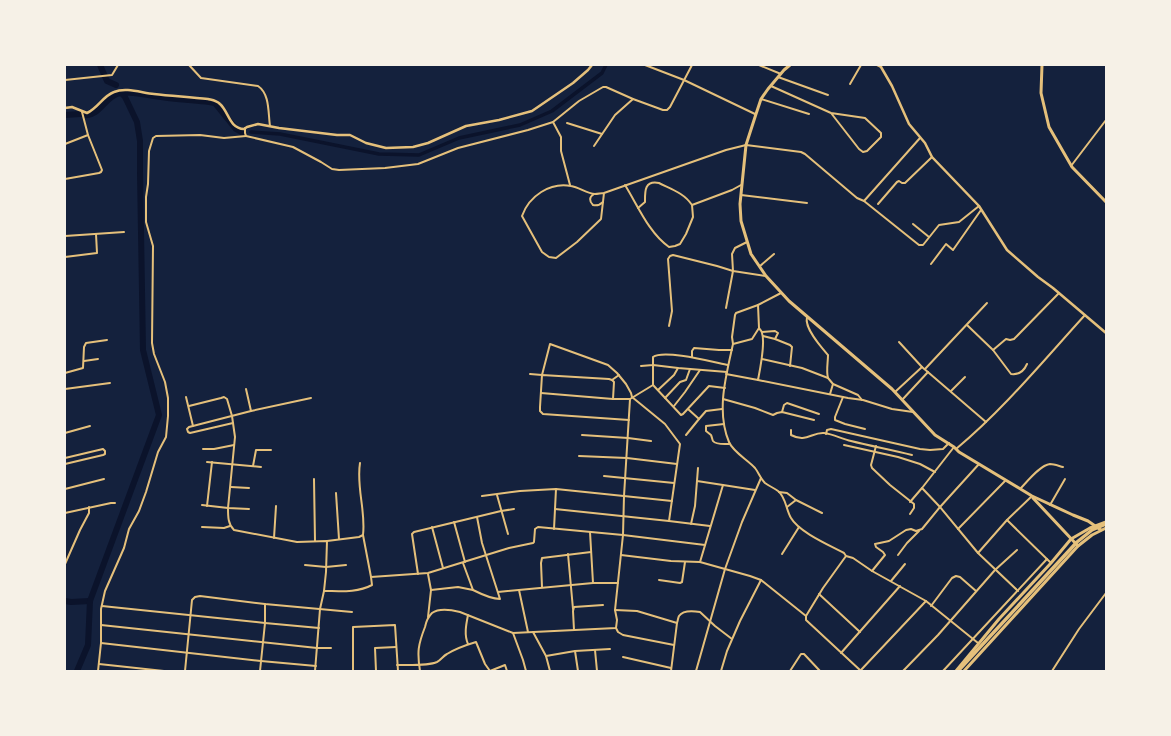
<svg xmlns="http://www.w3.org/2000/svg" width="1171" height="736" font-family="'IBM Plex Serif',serif">
	<rect width="100%" height="100%" fill="#14213d"/>
	<g fill="none" stroke-linecap="round" stroke-linejoin="round">
		<polyline stroke="#0b132b" stroke-width="3.5" points="251,132 280,134 379,154 419,155 459,138 520,125 552,111 602,73 606,65"/>
		<g stroke="#0b132b" stroke-width="6">
			<polyline points="100,65 107,81 116,85"/>
			<polyline points="65,115 80,114"/>
			<path d="M85,115C99,117 106,95 120,93C131,91 143,95 154,96C172,99 190,100 209,102L215,103L236,129L243,133"/>
			<polyline points="65,601 71,602 90,601"/>
			<polyline points="77,671 88,645 90,601 159,415 143,350 140,172 140,141 137,122 125,97 121,93"/>
		</g>
		<g stroke="#e5c07b" stroke-width="2">
			<path d="M189,65L201,78L258,86C270,94 268,113 270,126"/>
			<polyline points="645,65 684,80 755,114"/>
			<polyline points="759,65 781,74"/>
			<polyline points="877,65 881,67"/>
			<polyline points="778,77 828,95"/>
			<polyline points="65,80 112,75 118,65"/>
			<polyline points="850,84 861,65"/>
			<polyline points="771,86 831,113 859,149 863,152 867,151 881,137 881,133 865,118 831,113"/>
			<polyline points="761,99 809,114"/>
			<polyline points="553,122 561,137 561,151 570,185"/>
			<polyline points="567,123 602,134"/>
			<polyline points="245,128 245,133 246,136 293,147 321,162 332,169 339,170 385,168 418,164 458,148 528,130 553,122 579,101 603,87 606,87 633,99 663,110 667,110 670,107 692,65"/>
			<polyline points="65,144 88,135 82,112"/>
			<polyline points="594,146 615,115 633,99"/>
			<polyline points="1071,166 1106,120"/>
			<polyline points="65,179 99,173 101,172 102,170 88,135"/>
			<path d="M625,185C638,206 649,233 669,247L675,246L680,244L686,234L693,217L692,205L732,190L741,185"/>
			<path d="M604,193C601,193 598,194 595,194C587,194 579,187 571,186C550,182 529,196 522,216L542,252L549,257L556,258L577,242L601,219L604,193L726,150L746,145L801,152L805,154L857,198L864,201L919,245H923L939,225L959,222L979,206"/>
			<path d="M594,194C589,197 589,201 593,205C597,206 600,205 603,202"/>
			<polyline points="741,195 807,203"/>
			<polyline points="864,201 920,138"/>
			<polyline points="878,204 897,182 899,181 902,183 905,183 932,157"/>
			<path d="M638,208L645,202C645,192 644,180 659,183C671,189 684,193 692,205"/>
			<polyline points="913,224 929,237"/>
			<polyline points="65,236 124,232"/>
			<polyline points="65,257 97,253 96,234"/>
			<polyline points="931,264 946,244 953,250 981,210"/>
			<polyline points="760,266 774,254"/>
			<path d="M781,293L758,305L759,328L752,339L733,344C726,376 716,411 729,442C733,452 748,460 755,468C759,473 760,478 765,483C769,486 774,488 778,491C786,497 786,510 791,518C799,532 829,545 844,553L846,556L853,558L872,571L926,601L978,643"/>
			<polyline points="726,308 733,271 732,254 735,248 747,242"/>
			<path d="M807,317C804,328 821,347 828,355C828,363 826,370 828,378"/>
			<polyline points="967,325 993,350 1006,339 1010,340 1014,339 1059,293"/>
			<polyline points="669,326 672,311 668,259 670,256 673,255 717,266 733,271 766,276"/>
			<polyline points="762,332 775,331 778,333 775,339 790,345 792,347 790,366"/>
			<polyline points="763,336 775,339"/>
			<polyline points="733,344 732,337 735,315 736,313 758,305"/>
			<path d="M993,350L1011,374C1019,375 1024,371 1027,364"/>
			<polyline points="692,357 692,351 694,348 719,350 732,350"/>
			<polyline points="762,359 802,368 828,378 833,384 858,395 862,400"/>
			<polyline points="84,361 98,359"/>
			<path d="M641,366L653,365V357C664,349 713,362 728,365"/>
			<polyline points="922,367 986,422"/>
			<polyline points="925,369 987,303"/>
			<polyline points="65,373 83,368 84,347 86,343 107,340"/>
			<polyline points="530,374 542,375 550,344 608,365 617,373 626,384 631,393 632,397 665,424 680,444 669,521"/>
			<path d="M726,374L758,380C760,370 765,342 762,333C762,331 760,330 759,328"/>
			<polyline points="612,380 619,375"/>
			<polyline points="758,380 848,398 863,400 892,409 913,412"/>
			<polyline points="653,385 681,415 683,414 709,386 725,388"/>
			<polyline points="65,389 110,383"/>
			<polyline points="246,389 251,411"/>
			<polyline points="658,390 674,375 678,368"/>
			<polyline points="951,391 965,377"/>
			<polyline points="895,392 922,367 899,342"/>
			<polyline points="541,393 613,399"/>
			<polyline points="830,394 833,384"/>
			<polyline points="186,397 193,426"/>
			<polyline points="843,397 835,417 835,420 845,424 865,429"/>
			<polyline points="665,398 680,382 686,380 690,369"/>
			<polyline points="723,399 755,408 773,415 777,413 782,412 814,420"/>
			<polyline points="902,400 928,372"/>
			<polyline points="189,406 221,398 224,397 227,399 232,416 235,437 228,508 249,509"/>
			<polyline points="674,406 685,392 700,370"/>
			<polyline points="782,412 784,405 787,403 819,414"/>
			<polyline points="699,419 706,411 722,409"/>
			<polyline points="629,420 543,414 540,411 540,407 542,375 609,379 612,380 614,382 613,399 630,399"/>
			<polyline points="233,423 190,433 188,432 187,429 189,427 251,411 311,398"/>
			<path d="M724,424L706,426V431L711,435C712,437 712,439 713,441C716,445 725,444 729,444"/>
			<path d="M791,430V435C806,443 812,432 824,433C833,434 842,439 851,441C871,446 892,450 912,455"/>
			<polyline points="65,433 90,426"/>
			<polyline points="826,434 827,430 831,429 920,449 930,450 943,449 949,443"/>
			<polyline points="582,435 628,438 651,441"/>
			<polyline points="686,435 699,419 688,409"/>
			<polyline points="844,445 898,457 920,464 935,472"/>
			<polyline points="876,446 871,465 872,468 890,485 914,504 914,508 910,514"/>
			<polyline points="954,447 922,488 940,507 978,553 1018,591"/>
			<polyline points="203,449 214,449 234,445"/>
			<path d="M956,449C1003,410 1044,360 1085,315"/>
			<polyline points="579,456 627,458 677,464"/>
			<polyline points="65,458 103,449 105,451 105,454 103,455 65,464"/>
			<polyline points="207,462 261,467"/>
			<polyline points="253,466 256,450 271,450"/>
			<polyline points="604,476 674,483"/>
			<polyline points="314,479 315,541"/>
			<polyline points="697,481 723,485"/>
			<polyline points="231,487 249,488"/>
			<polyline points="65,489 104,479"/>
			<path d="M1020,489C1027,482 1040,465 1050,464C1054,464 1059,466 1063,467"/>
			<polyline points="779,492 787,493 796,500 822,513"/>
			<polyline points="336,493 339,539"/>
			<polyline points="497,495 508,534"/>
			<polyline points="482,496 520,491 556,489 672,501"/>
			<polyline points="910,502 922,488"/>
			<path d="M202,505L228,508C228,517 228,524 234,530L297,542L327,541L326,572L324,591L320,609L315,671"/>
			<polyline points="1050,505 1065,479"/>
			<polyline points="207,506 212,462"/>
			<polyline points="787,507 796,500"/>
			<polyline points="555,509 669,521 710,526"/>
			<polyline points="65,513 111,503 115,503"/>
			<polyline points="1007,520 1051,563"/>
			<polyline points="454,522 465,562"/>
			<polyline points="691,524 695,506 698,468"/>
			<polyline points="202,527 224,528 230,526"/>
			<polyline points="432,527 443,568"/>
			<polyline points="554,529 556,489"/>
			<polyline points="958,529 1005,481"/>
			<polyline points="590,532 593,583"/>
			<polyline points="363,535 371,577"/>
			<polyline points="274,538 276,506"/>
			<path d="M327,541L359,537L363,535C366,511 356,487 360,463"/>
			<polyline points="978,553 1007,520 1032,496"/>
			<polyline points="568,554 573,609"/>
			<polyline points="782,554 799,527"/>
			<polyline points="621,555 671,561 700,562 750,576 761,580 806,616"/>
			<polyline points="898,555 907,543 919,531"/>
			<polyline points="700,562 723,485 755,490"/>
			<polyline points="65,564 80,530 89,513 89,507"/>
			<polyline points="305,565 326,567 346,565"/>
			<polyline points="872,571 885,555 883,552 876,547 875,544 889,541 906,530 911,529 916,531 922,529 940,507 979,464"/>
			<polyline points="418,574 412,534 414,532 501,511 514,509"/>
			<polyline points="428,574 431,590 458,587 473,590 463,563"/>
			<polyline points="659,580 680,583 682,582 685,562"/>
			<polyline points="891,581 905,564"/>
			<polyline points="542,587 541,563 542,558 591,552"/>
			<path d="M473,590C481,594 491,599 500,599L482,543L477,517"/>
			<polyline points="519,590 528,632"/>
			<path d="M324,591C339,591 357,593 372,585L371,577L428,573L509,548L533,543L534,542L535,529L538,527L623,535L705,545"/>
			<polyline points="498,592 593,583 618,583"/>
			<polyline points="819,594 860,632"/>
			<polyline points="102,606 265,623 319,628"/>
			<polyline points="931,606 952,578 956,576 960,577 976,591"/>
			<path d="M615,610L637,611L677,623C678,620 678,618 679,616C683,610 694,611 700,612L715,626L732,639"/>
			<path d="M468,615C466,625 464,635 468,644"/>
			<polyline points="806,616 806,620 861,671"/>
			<polyline points="806,616 823,588 846,556"/>
			<polyline points="428,617 431,590"/>
			<polyline points="101,625 317,648 331,648"/>
			<polyline points="616,628 618,632 623,635 674,645"/>
			<polyline points="574,630 573,611 574,607 603,605"/>
			<polyline points="533,632 546,656 550,671"/>
			<polyline points="513,633 523,660 526,671"/>
			<polyline points="101,643 261,661 316,666"/>
			<polyline points="595,650 597,671"/>
			<polyline points="575,651 578,671"/>
			<polyline points="841,653 900,586"/>
			<polyline points="546,656 575,651 610,649"/>
			<polyline points="623,657 671,668"/>
			<polyline points="99,664 164,671"/>
			<path d="M397,665C407,665 428,666 437,662C441,660 443,656 447,654C455,649 466,645 476,642L485,664L490,671L505,665L507,671"/>
			<polyline points="98,671 101,643 101,609 105,591 124,548 129,529 139,511 146,492 158,452 166,437 168,416 168,398 165,382 154,354 152,343 153,246 146,222 146,197 148,184 149,151 153,138 156,136 200,135 224,138 246,136"/>
			<polyline points="185,671 192,600 195,597 200,596 265,604 352,612"/>
			<polyline points="260,671 265,623 265,604"/>
			<polyline points="353,671 353,627 395,625 398,671"/>
			<polyline points="376,671 375,648 396,647"/>
			<path d="M420,671C417,652 418,645 425,627C426,622 428,617 432,613C439,608 452,610 460,612L513,633L616,628L617,620L615,610L623,535L624,496L630,399L653,385V365L678,368L727,372"/>
			<polyline points="671,671 677,623"/>
			<polyline points="696,671 725,569 742,522 761,478"/>
			<polyline points="721,671 727,651 740,621 761,580"/>
			<polyline points="790,671 801,654 804,654 820,671"/>
			<polyline points="860,671 926,601"/>
			<polyline points="903,671 938,635 995,570 1017,550"/>
			<polyline points="943,671 1047,559"/>
			<polyline points="1052,671 1079,629 1106,593"/>
		</g>
		<g stroke="#e5c07b" stroke-width="2.5">
			<polyline points="881,65 881,67 892,86 909,124 925,143 932,157 979,206 1007,250 1038,277 1053,288 1106,333"/>
			<path d="M65,108L72,107L87,113C98,108 103,96 114,92C126,87 142,93 154,94C172,96 190,97 208,99C212,100 216,100 220,104C229,112 229,128 244,129L247,127L258,124L279,128L337,135H350L366,143L386,148L413,147L428,143L466,126L499,120L532,111L573,83L588,70L592,65"/>
		</g>
		<g stroke="#e5c07b" stroke-width="3">
			<polyline points="790,65 784,70 768,89 761,99 756,114 746,145 740,204 741,221 751,254 766,276 789,301 892,389 935,435 954,447 959,452 1032,496 1073,515 1088,521 1101,530"/>
			<polyline points="1042,65 1041,93 1049,127 1072,167 1106,202"/>
			<polyline points="1033,498 1078,546"/>
		</g>
		<g stroke="#e5c07b" stroke-width="3">
			<polyline points="956,671 999,619 1051,563 1071,539 1090,528 1106,522"/>
			<polyline points="964,671 1078,546 1092,535 1106,528"/>
		</g>
		<polyline stroke="#e5c07b" stroke-width="3.5" points="958,671 1077,542 1092,530 1106,524"/>
	</g>
	<rect width="1171" height="736" fill="none" stroke="#f6f1e7" stroke-width="132"/>
</svg>
